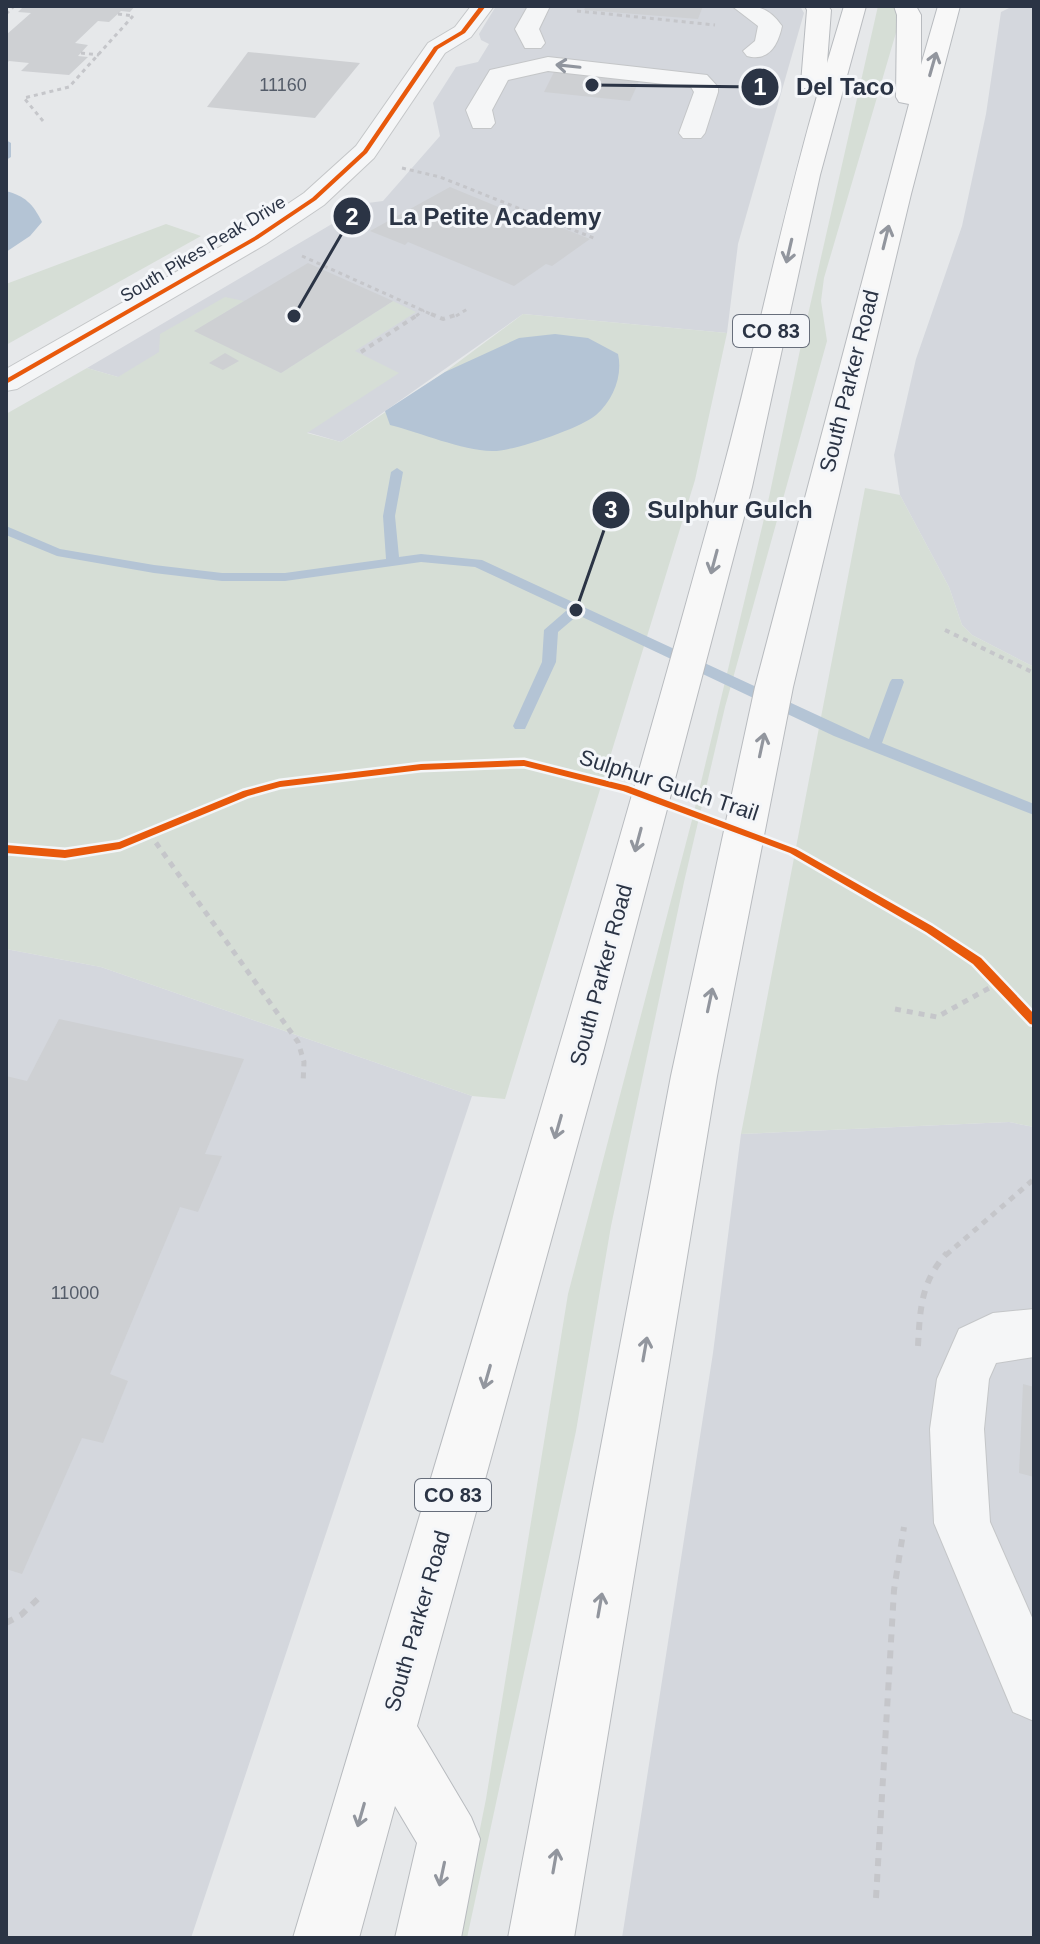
<svg xmlns="http://www.w3.org/2000/svg" width="1040" height="1944" font-family="Arial,sans-serif">
	<rect width="100%" height="100%" fill="#e6e8ea"/>
	<g fill="#d4d7dd">
		<polygon points="496,6 800,6 804,13 738,244 727,333 523,314 341,442 87,368 337,221 360,204 383,201 440,136 433,103 456,67 478,62 489,44 481,40 479,34"/>
		<polygon points="1013,6 1034,6 1034,667 972,635 962,625 949,587 900,495 894,455 916,359 962,226 986,114 1001,12"/>
		<polygon points="6,949 101,967 472,1096 191,1938 6,1938"/>
		<polygon points="1009,1122 1034,1127 1034,1938 622,1938 713,1353 741,1134"/>
	</g>
	<g fill="#d6ded6">
		<polygon points="878,6 895,7 900,19 824,278 821,301 827,341 725,707 684,882 611,1226 576,1431 467,1938 458,1938 486,1799 568,1294 692,820 768,502 800,350"/>
		<polygon points="166,224 201,236 6,345 6,284"/>
		<polygon points="225,297 244,301 195,331 281,373 393,301 416,312 355,351 399,373 307,433 341,442 445,372 523,314 727,333 695,480 505,1099 472,1096 101,967 6,949 6,414 87,368 118,377 159,352 160,334"/>
		<polygon points="865,488 900,495 949,587 962,625 972,635 1034,667 1034,1127 1009,1122 741,1134"/>
	</g>
	<g fill="#b4c4d5">
		<path d="M6,191C25,196 33,204 42,222L30,236L6,252Z"/>
		<path d="M555,334L588,338L618,354C623,376 613,400 596,415C581,428 512,452 492,451C461,450 421,433 390,425L385,411L445,372L519,338Z"/>
	</g>
	<g fill="none" stroke-linecap="round" stroke-linejoin="round">
		<g fill="#b4c4d5" fill-rule="evenodd">
			<polygon points="6,140 11,143 11,157 6,160"/>
			<polygon points="397,468 403,472 395,516 399,557 421,554 482,560 869,739 890,682 892,679 902,679 904,682 882,743 1034,804 1034,815 834,736 578,615 558,632 556,662 525,729 515,729 513,726 542,662 544,630 567,610 475,567 421,562 285,581 222,581 154,573 57,556 6,535 6,526 60,549 154,565 222,573 285,573 386,559 383,516 391,472"/>
		</g>
	</g>
	<g fill="#ced0d3">
		<polygon points="24,6 135,6 130,12 121,11 109,22 98,21 75,43 88,45 78,56 88,57 69,75 21,71 29,63 9,61 6,64 6,35 31,13 18,12"/>
		<polygon points="586,6 703,6 698,19 584,10"/>
		<polygon points="248,52 360,63 315,118 207,107"/>
		<polygon points="555,70 640,79 630,101 544,92"/>
		<polygon points="450,187 535,222 539,219 590,239 552,266 546,264 514,286 408,242 405,245 370,231"/>
		<polygon points="308,263 393,301 281,373 194,331"/>
		<polygon points="225,353 239,361 223,370 209,363"/>
		<polygon points="59,1019 244,1059 205,1154 222,1156 198,1212 180,1207 110,1374 128,1381 103,1443 82,1438 22,1574 6,1569 6,1076 27,1081"/>
		<polygon points="1023,1384 1034,1387 1034,1477 1019,1473"/>
	</g>
	<g fill="none" stroke-linecap="round" stroke-linejoin="round">
		<g stroke="#c4c6c8" stroke-width="2">
			<g id="minor">
				<polygon points="471,6 494,6 471,37 445,53 374,158 324,205 266,244 17,389 6,391 6,369 246,232 304,193 356,146 428,43 455,27"/>
				<polygon points="528,6 550,6 539,29 545,43 541,48 525,48 515,29"/>
				<path d="M732,6C756,6 767,5 782,26C778,45 769,62 747,56L743,51L755,41L758,26Z"/>
				<polygon points="548,57 707,75 718,87 718,92 705,133 701,138 683,138 679,133 694,92 691,87 548,71 508,80 492,110 495,123 491,128 473,128 466,110 490,70"/>
				<polygon points="1034,1309 1034,1357 996,1363 989,1379 984,1429 990,1522 1034,1622 1034,1721 1013,1712 934,1523 930,1429 937,1379 959,1329 993,1313"/>
			</g>
		</g>
		<g stroke="#b8bbbf" stroke-width="2">
			<g id="highway">
				<path d="M805,6H828L831,10L827,63L844,6H866L820,175L752,487L603,1052L417,1726L471,1817L480,1839L461,1938H395L417,1843L395,1806L359,1938H293C437,1457 584,976 717,492C754,358 780,222 819,89L804,88L801,83L807,10Z"/>
				<polygon points="894,6 916,6 921,15 921,65 938,6 960,6 911,194 793,687 717,1076 574,1938 508,1938 671,1076 755,687 909,104 899,102 896,97 897,15"/>
			</g>
		</g>
		<g stroke="#c5c6ca" stroke-width="3" stroke-dasharray="4 4" stroke-linecap="butt">
			<polyline points="577,11 618,15"/>
			<polyline points="6,14 14,6"/>
			<polyline points="118,14 133,16"/>
			<polyline points="618,15 715,25"/>
			<polyline points="81,53 99,55"/>
			<polyline points="43,121 24,98 69,87 133,16"/>
			<polyline points="402,168 440,177 596,239"/>
			<polyline points="302,256 435,316"/>
			<polyline points="416,316 424,310"/>
			<polyline points="456,316 469,308"/>
		</g>
		<g stroke="#c5c6ca" stroke-width="4" stroke-dasharray="5 5" stroke-linecap="butt">
			<polyline points="431,314 443,319 459,314"/>
			<polyline points="361,352 419,314"/>
			<polyline points="945,630 1034,673"/>
		</g>
		<g stroke="#c5c6ca" stroke-width="5" stroke-dasharray="6 6" stroke-linecap="butt">
			<polyline points="149,833 298,1042 304,1062 303,1084"/>
			<polyline points="895,1009 937,1017 1000,982"/>
			<polyline points="946,1255 1034,1179"/>
		</g>
		<g stroke="#c5c6ca" stroke-width="6" stroke-dasharray="8 8" stroke-linecap="butt">
			<path d="M918,1346C920,1309 921,1281 947,1253"/>
			<polyline points="6,1623 21,1615 43,1594"/>
			<polyline points="876,1898 894,1590 904,1527"/>
		</g>
		<use href="#minor" fill="#f5f6f7" fill-rule="evenodd"/>
		<use href="#highway" fill="#f8f8f8" fill-rule="evenodd"/>
		<g stroke="#f4f6f9" stroke-width="5">
			<g id="cycleway">
				<polygon points="480,6 486,6 465,33 438,49 367,153 316,200 258,239 6,384 6,379 254,237 312,198 363,151 434,47 461,31"/>
				<polygon points="524,760 628,786 796,849 932,926 981,958 1034,1014 1034,1025 1030,1024 973,964 926,932 790,853 623,791 524,766 421,770 280,787 248,796 120,849 65,858 6,853 6,845 65,850 119,842 243,791 280,781 421,764"/>
			</g>
		</g>
		<use href="#cycleway" fill="#e8590c" fill-rule="evenodd"/>
	</g>
	<defs><path id="oneway-shaft" d="M-6 0H5M1.5-3L5.5 0L1.5 3" fill="none" stroke-width="1.6" stroke-linecap="round" stroke-linejoin="round" transform="scale(2)"/></defs>
	<g stroke="#92969e">
		<use href="#oneway-shaft" transform="translate(933 64) rotate(-74)"/>
		<use href="#oneway-shaft" transform="translate(886 237) rotate(-76)"/>
		<use href="#oneway-shaft" transform="translate(789 251) rotate(103)"/>
		<use href="#oneway-shaft" transform="translate(714 562) rotate(105)"/>
		<use href="#oneway-shaft" transform="translate(762 745) rotate(-78)"/>
		<use href="#oneway-shaft" transform="translate(638 840) rotate(105)"/>
		<use href="#oneway-shaft" transform="translate(710 1000) rotate(-78)"/>
		<use href="#oneway-shaft" transform="translate(558 1127) rotate(106)"/>
		<use href="#oneway-shaft" transform="translate(645 1349) rotate(-80)"/>
		<use href="#oneway-shaft" transform="translate(487 1377) rotate(106)"/>
		<use href="#oneway-shaft" transform="translate(600 1605) rotate(-80)"/>
		<use href="#oneway-shaft" transform="translate(361 1815) rotate(106)"/>
		<use href="#oneway-shaft" transform="translate(555 1861) rotate(-80)"/>
		<use href="#oneway-shaft" transform="translate(442 1874) rotate(102)"/>
	</g>
	<use stroke="#90959e" href="#oneway-shaft" transform="translate(568 66) rotate(-174)"/>
	<g text-anchor="middle" dominant-baseline="central" stroke-width="6" stroke-linejoin="round" paint-order="stroke">
		<g font-size="18" fill="#545c69">
			<text x="283" y="85">11160</text>
			<text x="75" y="1293">11000</text>
		</g>
		<g font-size="18" fill="#2b3445" stroke="#f4f6f9">
			<text transform="translate(203 249) rotate(-31)">South Pikes Peak Drive</text>
		</g>
		<g fill="#f4f6f9" stroke="#676e7b" stroke-width="2">
			<rect x="733" y="315" width="76" height="32" rx="6"/>
			<rect x="415" y="1479" width="76" height="32" rx="6"/>
		</g>
		<g font-size="20" font-weight="bold" fill="#2b3445">
			<text x="771" y="331">CO 83</text>
			<text x="453" y="1495">CO 83</text>
		</g>
		<g font-size="22" fill="#2b3445" stroke="#f4f6f9">
			<text transform="translate(849 381) rotate(-76)">South Parker Road</text>
			<text transform="translate(669 785) rotate(18)">Sulphur Gulch Trail</text>
			<text transform="translate(601 975) rotate(-75)">South Parker Road</text>
			<text transform="translate(417 1621) rotate(-74)">South Parker Road</text>
		</g>
	</g>
	<path fill="none" stroke="#2b3445" stroke-width="3" d="M592 85L760 87M294 316L352 216M576 610L611 510"/>
	<g fill="#2b3445" stroke="#f4f6f9" stroke-width="3">
		<circle cx="592" cy="85" r="8"/>
		<circle cx="294" cy="316" r="8"/>
		<circle cx="576" cy="610" r="8"/>
		<circle cx="760" cy="87" r="20"/>
		<circle cx="352" cy="216" r="20"/>
		<circle cx="611" cy="510" r="20"/>
	</g>
	<g font-size="24" text-anchor="middle" font-weight="bold" fill="#fff">
		<text x="760" y="95">1</text>
		<text x="352" y="225">2</text>
		<text x="611" y="518">3</text>
	</g>
	<g font-size="24" text-anchor="middle" font-weight="bold" fill="#2b3445" stroke="#f4f6f9" stroke-width="6" stroke-linejoin="round" paint-order="stroke">
		<text x="845" y="95">Del Taco</text>
		<text x="495" y="225">La Petite Academy</text>
		<text x="730" y="518">Sulphur Gulch</text>
	</g>
	<rect width="1040" height="1944" fill="none" stroke="#2b3445" stroke-width="16"/>
</svg>
